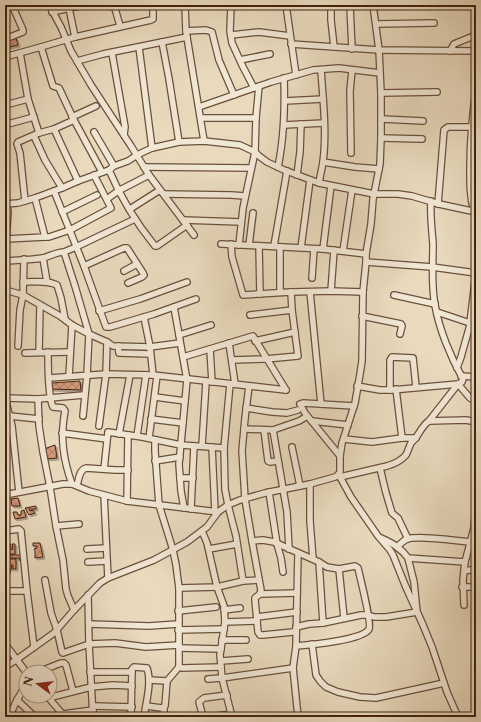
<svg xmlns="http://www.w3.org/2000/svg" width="481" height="722" font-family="'Libre Caslon Text',serif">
	<defs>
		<pattern id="building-cross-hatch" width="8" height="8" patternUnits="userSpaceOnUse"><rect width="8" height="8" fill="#d49879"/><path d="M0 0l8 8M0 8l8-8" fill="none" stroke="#ae7c62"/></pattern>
		<filter id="shadow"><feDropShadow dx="2" dy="2" stdDeviation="0" flood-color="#0004"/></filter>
	</defs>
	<rect width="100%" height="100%" fill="#e9dabe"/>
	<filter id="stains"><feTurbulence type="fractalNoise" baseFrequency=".005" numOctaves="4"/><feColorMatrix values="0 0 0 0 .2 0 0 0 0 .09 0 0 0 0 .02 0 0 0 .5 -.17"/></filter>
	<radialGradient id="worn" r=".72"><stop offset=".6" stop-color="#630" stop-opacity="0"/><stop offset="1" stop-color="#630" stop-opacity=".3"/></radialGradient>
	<g fill="url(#building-cross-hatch)" stroke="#412210" filter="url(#shadow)">
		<polygon points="16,38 18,45 5,48 5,41"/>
		<polygon points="80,381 81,390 51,389 52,383"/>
		<polygon points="55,445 57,458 46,459 44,449"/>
		<polygon points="18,498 20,506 12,506 11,499"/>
		<polygon points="36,506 36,509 29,509 30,511 33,510 35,513 29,515 25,508"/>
		<polygon points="24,510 26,517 15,519 13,512 17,512 18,515 21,515 21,511"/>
		<polygon points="10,543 11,550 13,549 12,544 15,544 15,554 9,554 8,544"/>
		<polygon points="33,543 40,543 43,557 35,558 35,551 34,549 37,548 37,546 33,546"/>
		<polygon points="9,555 21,555 22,561 20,561 19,558 9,558"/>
		<polygon points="10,559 16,559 16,569 13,569 13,566 11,565 12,569 9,569"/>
	</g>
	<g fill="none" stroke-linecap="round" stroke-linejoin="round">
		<g stroke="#6b503c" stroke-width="8">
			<g id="street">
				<polyline points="49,5 61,27 71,51 91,85 131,146 149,175 194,235"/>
				<polyline points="114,5 120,26"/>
				<polyline points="185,5 186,31 204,141"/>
				<polyline points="231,5 230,31 232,43 243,67 254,88"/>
				<polyline points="286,5 296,75"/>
				<polyline points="331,5 331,20 334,47"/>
				<polyline points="333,5 373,5"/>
				<polyline points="350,6 352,49"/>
				<polyline points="69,8 75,37"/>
				<polyline points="52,12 83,5"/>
				<polyline points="376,24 434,23"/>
				<polyline points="186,31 206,30 212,32 219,60 234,95"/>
				<polyline points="231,35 259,32 290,36"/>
				<polyline points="5,39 23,32 23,30 12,5"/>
				<polyline points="162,42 169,79 179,142"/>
				<polyline points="291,44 379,50 476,51"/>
				<polyline points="41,47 53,86 59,88 74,120 102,172"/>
				<polyline points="139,47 152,148"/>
				<polyline points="450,51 454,44 476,35"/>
				<polyline points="20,53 28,99 39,133"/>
				<polyline points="112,53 125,127 124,135"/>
				<polyline points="5,57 41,47 75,37 151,20 153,19 153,5"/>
				<polyline points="240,60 270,54"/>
				<polyline points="77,61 103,54 187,37"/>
				<polyline points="381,93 437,92"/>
				<polyline points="285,101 323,99"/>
				<polyline points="5,105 28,99"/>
				<polyline points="199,107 271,82 313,70 339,68 380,73"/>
				<polyline points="72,117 96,106"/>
				<polyline points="201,118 256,118"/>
				<polyline points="382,119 423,121"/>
				<polyline points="8,124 34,117"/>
				<polyline points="284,125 324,123"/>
				<polyline points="54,129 78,181"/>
				<polyline points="94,132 114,166"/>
				<polyline points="34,136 45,160 62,188"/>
				<polyline points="381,138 422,139"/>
				<polyline points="351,153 350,91 352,70"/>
				<polyline points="323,162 355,167 379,169"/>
				<polyline points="144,167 251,168"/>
				<path d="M278,167C284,138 285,108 284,78"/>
				<path d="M109,170C120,196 137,224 155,246H157L187,225"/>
				<polyline points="297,175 300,152 301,124"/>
				<path d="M319,183C320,176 322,169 323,162C327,132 323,100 321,70"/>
				<polyline points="5,190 8,212 5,256"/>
				<polyline points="54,191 84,266 106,327 110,327 154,314 196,299"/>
				<polyline points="164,194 231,195 245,196"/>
				<polyline points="107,199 118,191 149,175"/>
				<polyline points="25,201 20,153 17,144 18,142 39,133 54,129 74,120"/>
				<polyline points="5,204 18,203 35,198 62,188 78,181 109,170 114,166 128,161 137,155 152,148 179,142 204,141 240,145 255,152 259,156 267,162 284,170 319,183 374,194 398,194 412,196 439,204 476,212"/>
				<polyline points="438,204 444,130 448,127 471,127"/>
				<polyline points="130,209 160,190"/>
				<path d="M474,211C470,198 470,185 470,171C470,144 472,117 476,90"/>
				<polyline points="62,212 97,195"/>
				<polyline points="183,220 241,222"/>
				<polyline points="45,237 49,237 70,230 111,208 94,175"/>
				<polyline points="6,239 45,237 35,198"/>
				<polyline points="221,244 323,249 366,254"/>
				<polyline points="231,244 232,257 243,295 291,292 331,291 363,292"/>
				<polyline points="239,245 243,208 255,152 256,118 259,86"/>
				<polyline points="249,245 253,213"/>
				<polyline points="259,246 260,294"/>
				<polyline points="274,246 287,171"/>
				<polyline points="301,248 310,180"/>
				<polyline points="323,249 331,186"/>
				<polyline points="343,251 352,190"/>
				<polyline points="64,252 75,286 89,334 87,375 83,416"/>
				<polyline points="43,258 47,282"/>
				<path d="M5,261C17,260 30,260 43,258C50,256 57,252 64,252L76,247L135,219"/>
				<polyline points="366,262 432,267 476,273"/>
				<polyline points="84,266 124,248 127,248 143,273 144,275 142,277 128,283"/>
				<polyline points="124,271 137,264"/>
				<polyline points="312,278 314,249"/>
				<path d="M23,282C34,282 47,280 57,285L61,298L65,319"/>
				<polyline points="5,290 23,295 60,316 72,325 89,334 107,342 113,346 150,347 180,343"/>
				<polyline points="331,291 334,250"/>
				<polyline points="280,292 280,247"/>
				<polyline points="310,292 321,404"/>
				<polyline points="394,295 435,304"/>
				<polyline points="174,307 187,380 179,464 181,491 184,508"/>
				<polyline points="99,311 140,299 187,282"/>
				<polyline points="437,312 470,323 470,325 461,357 457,368"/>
				<polyline points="250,315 292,310"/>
				<polyline points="362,316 401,324 402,326 400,334"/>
				<polyline points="144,317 150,347 153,375"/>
				<polyline points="470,323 476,273"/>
				<polyline points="179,335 211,325"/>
				<polyline points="5,341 5,353"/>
				<polyline points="255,341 295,332"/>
				<polyline points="229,343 235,384"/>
				<polyline points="18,346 20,310 23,295 24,259"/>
				<polyline points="118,346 119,353 150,354"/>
				<polyline points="210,349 212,382"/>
				<polyline points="39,352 40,305"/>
				<path d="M48,352C48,365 48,397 53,407L63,408L65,411C60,437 63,459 72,484"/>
				<polyline points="25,353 70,352"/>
				<polyline points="183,357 253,336 286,390"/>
				<polyline points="232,360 266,359 298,356 292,310 291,292"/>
				<polyline points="69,376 72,325"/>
				<polyline points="461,376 476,377"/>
				<polyline points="49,378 106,374 153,375 286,390"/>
				<polyline points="230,384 224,448 225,489 228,505 236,536 243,581"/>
				<polyline points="249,386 245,418 242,451 245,499 252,541 261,590 260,594 255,598 255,600 258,632 260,635 263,635 293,632 296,631 296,627 309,624 323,623 361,615 368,615 374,617 386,617 417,612 414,582 408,558"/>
				<path d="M357,386L380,390H392L458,384L462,382L463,379C451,358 439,329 435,305C431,285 433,264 433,244C432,230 430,216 431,201"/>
				<polyline points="5,387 6,402 12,426 19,492"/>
				<polyline points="396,389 402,438"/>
				<polyline points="390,390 390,360 392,357 413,358 416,387"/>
				<polyline points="155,397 185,401"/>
				<polyline points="6,398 38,399 84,395"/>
				<polyline points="38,399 39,426 43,452 50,487 56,526 63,560 66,589 68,596 74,610"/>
				<polyline points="246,408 272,412 287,413 298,410"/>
				<polyline points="10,416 39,419"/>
				<polyline points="151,419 183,423"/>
				<polyline points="312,421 348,425"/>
				<polyline points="429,421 458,384 470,398 476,401"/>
				<polyline points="99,426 106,374 107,342"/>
				<polyline points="244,429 273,430 299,421 304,418"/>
				<polyline points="264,430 268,461 270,462 278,461"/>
				<polyline points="273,430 287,512 289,549"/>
				<polyline points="62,433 107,439"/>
				<polyline points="119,434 130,375"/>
				<polyline points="137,436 146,375"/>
				<polyline points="149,438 157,376"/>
				<polyline points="344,439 372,442 402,438 416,438"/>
				<polyline points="155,440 155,451 159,505 173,550 176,565 179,588 179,667 182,668 221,667"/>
				<polyline points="202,446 206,382"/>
				<polyline points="212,447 215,512"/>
				<polyline points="292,447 300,486"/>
				<polyline points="340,456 305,413 300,404 303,403 354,406"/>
				<polyline points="155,461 180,457"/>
				<polyline points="380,468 386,493 392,513 398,518 408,539"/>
				<polyline points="104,469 108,432 142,437 181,445 224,448"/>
				<polyline points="338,475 340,477 351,497 378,536 390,550 393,555 405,585 423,625 432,647 447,692 458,717"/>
				<path d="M340,477L387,466C394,464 401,461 406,455C408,451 409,447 411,443C413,441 416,438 417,436C421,430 424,424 429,421L466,420L476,422"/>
				<polyline points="180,478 193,478"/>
				<polyline points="310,484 310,521 313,559"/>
				<path d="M77,485C79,479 79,470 86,468L115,470H128"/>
				<polyline points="269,492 277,544 281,558 283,572"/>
				<polyline points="104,495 108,578"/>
				<polyline points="127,501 128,435"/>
				<polyline points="5,502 6,497 10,494 63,484 72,484 89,491 127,501 218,512"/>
				<polyline points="191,509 194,446"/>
				<polyline points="56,526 79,524"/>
				<polyline points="5,531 19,529 21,531 27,591"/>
				<polyline points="202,531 207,543 217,587 224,606 225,622 220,655 222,678 232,717"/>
				<path d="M381,538C392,543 401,548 408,558L465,562"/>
				<path d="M252,541L263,540L274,542L319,562L327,567L339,569L355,566L358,568C360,577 372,624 369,629C364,640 309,645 296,646"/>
				<path d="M397,547C400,544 403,541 407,539C420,535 456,541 470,542"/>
				<polyline points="87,549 106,548"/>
				<polyline points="209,549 237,544"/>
				<polyline points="88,562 107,561"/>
				<polyline points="319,562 323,623"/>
				<polyline points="339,569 344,618"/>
				<polyline points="5,571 7,571"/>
				<polyline points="464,571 476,569"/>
				<polyline points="45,580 51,613 57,630 62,652 63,653 89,644 115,643 146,647 179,645"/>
				<polyline points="462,587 476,587"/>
				<polyline points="179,588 217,587 243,581 259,580"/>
				<polyline points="5,591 27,591 34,647"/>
				<polyline points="260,594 297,593"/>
				<polyline points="88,595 89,644 93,717"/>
				<polyline points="464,605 463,580 465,562 474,528 476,508"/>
				<polyline points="224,610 240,608"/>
				<polyline points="178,611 216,607"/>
				<polyline points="257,617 297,612"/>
				<polyline points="225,622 257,621"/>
				<polyline points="89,624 149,626 178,624"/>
				<polyline points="178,630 224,629"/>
				<polyline points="222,640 246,640"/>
				<polyline points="5,644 26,672"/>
				<polyline points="312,644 316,675 320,681 326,687 338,692 360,697 376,698 444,683"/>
				<polyline points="179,648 221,649"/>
				<polyline points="221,661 248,659"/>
				<polyline points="5,667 16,660 54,633 74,610 100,583 108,578 154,560 187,542 207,527 218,512 228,505 240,500 265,493 310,484 335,477 338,475 340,472 340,456 342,443 355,403 360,374 362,361 363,292 366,262 366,254 371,224 373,199 380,164 381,138 381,93 379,50 373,5"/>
				<polyline points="38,672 61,663 64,663 66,665 73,691"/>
				<polyline points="90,672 132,672"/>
				<polyline points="208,679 222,678 293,668"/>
				<polyline points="149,680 167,681"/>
				<polyline points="47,696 65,717"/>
				<polyline points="48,698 91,687 113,685 132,686"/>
				<polyline points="17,700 35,717"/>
				<polyline points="93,706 132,707"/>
				<polyline points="146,706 162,708 165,706 167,681 179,667"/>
				<polyline points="164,707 164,717"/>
				<polyline points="63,714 93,710"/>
				<polyline points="9,717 17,700 26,685"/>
				<path d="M131,717L132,669L134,667L147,668C152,683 146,702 144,717"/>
				<polyline points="203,717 199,702 204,698 227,695"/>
				<polyline points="209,717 231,714"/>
				<polyline points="298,717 293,668 296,646 298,553"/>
			</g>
		</g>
		<use href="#street" stroke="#f1e7d5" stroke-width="5.5"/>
	</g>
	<rect width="481" height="722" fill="none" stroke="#e9dabe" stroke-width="20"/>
	<rect x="6" y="6" width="469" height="710" fill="none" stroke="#412210" stroke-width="2"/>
	<rect x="10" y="10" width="461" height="702" fill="none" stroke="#412210"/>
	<g transform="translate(38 684) rotate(285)"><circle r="19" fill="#f1e7d5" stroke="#ab9886"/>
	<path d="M0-3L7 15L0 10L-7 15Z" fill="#8f2418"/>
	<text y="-6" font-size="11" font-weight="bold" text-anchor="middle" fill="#412210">N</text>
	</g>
	<rect width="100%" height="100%" filter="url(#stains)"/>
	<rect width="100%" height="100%" fill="url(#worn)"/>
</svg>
